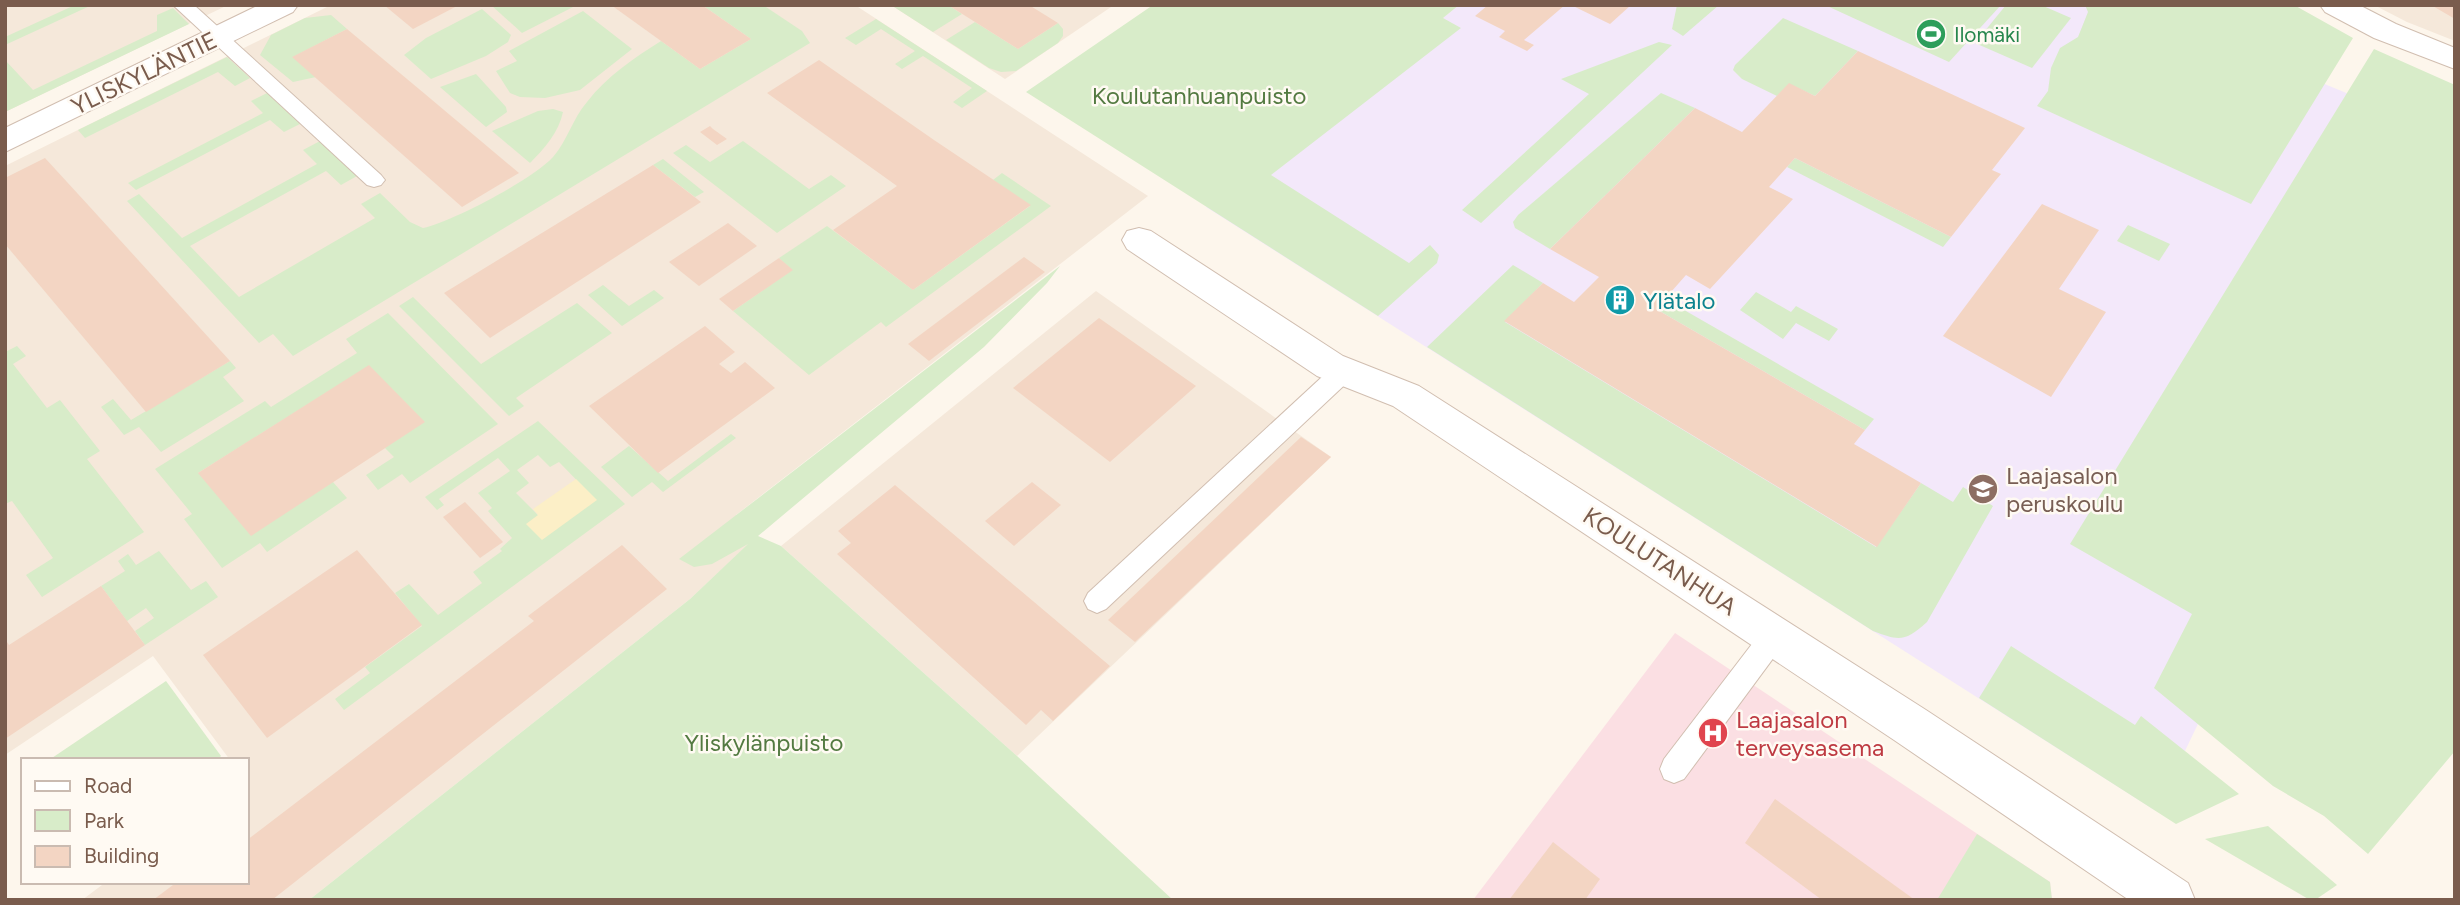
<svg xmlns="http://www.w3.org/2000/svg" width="2460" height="905" font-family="Figtree,sans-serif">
	<rect width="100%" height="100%" fill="#fdf6ec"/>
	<g fill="#f5e8da">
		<polygon points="5,5 228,5 5,112"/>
		<polygon points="331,5 855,5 1148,196 736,515 757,536 690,599 309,900 82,900 106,882 247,882 247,760 230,760 153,656 5,755 5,166"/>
		<polygon points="891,5 1114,5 1005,79"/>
		<polygon points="2374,5 2455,5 2455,41 2407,22"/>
		<polygon points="1096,291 1331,457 1017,756 781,546"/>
	</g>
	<polygon fill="#f3e8fa" points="1459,5 2134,5 2455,138 2197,726 2156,811 1206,207"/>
	<polygon fill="#fbdfe3" points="1675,633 2050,882 2052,900 1473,900"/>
	<g fill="#d8ecc9" fill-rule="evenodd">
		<polygon points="75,5 92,5 5,45 5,37"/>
		<polygon points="491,5 577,5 522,33"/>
		<path d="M707,5H763L802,31L810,43L293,356L273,334L259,343L127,201L139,194L182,238L317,164L303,150L320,141L357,176L341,185L326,171L190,246L239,297L375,218L361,204L380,193L410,222L423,228C452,222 533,179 553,157C567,141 573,118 587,102C607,76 634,58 661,41L700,69L751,39L705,7Z"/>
		<polygon points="891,5 948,5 962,14 933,32"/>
		<polygon points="1153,5 1459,5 1443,18 1461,28 1271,175 1409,263 1430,245 1439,255 1437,263 1378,316 1026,92"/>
		<polygon points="1677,5 1719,5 1683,36 1672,29"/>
		<polygon points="1825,5 2001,5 1949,62"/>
		<polygon points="2006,5 2041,5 2071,18 2032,68 1975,43"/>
		<polygon points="2085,5 2294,5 2353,38 2251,204 2037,106 2048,91 2051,68 2060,48 2078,37 2088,12"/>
		<polygon points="173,8 189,24 5,112 5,60 33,90 157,31 157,15"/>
		<polygon points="482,9 511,35 508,42 486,56 431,79 404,55 426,38"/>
		<polygon points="583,11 632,49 580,90 545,98 520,97 510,93 496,71 517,61 509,51"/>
		<polygon points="331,15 347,29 293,57 316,77 293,82 260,55 271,35 305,18"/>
		<polygon points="1783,18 1858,51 1815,96 1789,84 1777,96 1742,79 1733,70 1735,65"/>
		<polygon points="876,19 987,91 962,108 953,102 972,88 923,56 902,69 895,64 915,51 881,29 856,45 845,38"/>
		<polygon points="975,22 1018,49 1058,23 1063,29 1063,36 1058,43 1016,71 1001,72 989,68 946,40"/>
		<polygon points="1659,42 1672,45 1481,223 1462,210 1589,94 1561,79"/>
		<polygon points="2374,49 2455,85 2455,751 2368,854 2324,816 2273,786 2154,688 2192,614 2070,544"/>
		<polygon points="227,57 250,78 235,86 218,72 85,138 78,130"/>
		<polygon points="476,74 506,107 507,112 486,127 440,87"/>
		<polygon points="267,93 300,124 284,132 270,120 136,190 128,183 263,113 251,101"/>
		<polygon points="1661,93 1695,108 1550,249 1515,228 1513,222 1518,215"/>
		<path d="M553,109L563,112C559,132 544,149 530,163L492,131L538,111Z"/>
		<polygon points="743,141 809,189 831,175 846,186 777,233 673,153 686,145 710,162"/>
		<polygon points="1795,158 1951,237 1943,247 1787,167"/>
		<polygon points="663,159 704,192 695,197 653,165"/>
		<polygon points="1002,173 1051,206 886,327 881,322 809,375 733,311 792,270 779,258 827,226 913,290 1030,206 993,180"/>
		<polygon points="2128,225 2170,244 2159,261 2117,241"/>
		<path d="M1513,265L1543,283L1505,322L1876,547L1921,483L1953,502L1963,487L1993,506L1927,622C1905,642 1899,641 1873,631L1427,347Z"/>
		<polygon points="1060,266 1047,283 984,347 758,536 781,546 1017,756 1173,900 309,900 690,599 748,544 712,564 694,567 679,559"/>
		<polygon points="603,285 629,306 654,290 664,298 622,326 588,295"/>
		<polygon points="1756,292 1791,312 1796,306 1838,329 1829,341 1796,323 1783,339 1740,310"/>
		<polygon points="413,297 481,364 577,303 612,333 516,398 524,406 509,416 399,306"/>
		<polygon points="1665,299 1874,419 1865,430 1656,309"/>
		<polygon points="388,313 498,424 410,483 402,474 378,490 366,475 394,457 385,448 369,366 198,473 333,482 347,498 267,552 260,543 222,568 184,519 192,514 155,469 265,401 271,407 357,353 346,339"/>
		<polygon points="17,346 26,356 13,364 47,408 60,400 100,451 87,459 144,532 42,597 26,575 53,558 12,501 5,504 5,352"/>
		<polygon points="230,361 236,368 223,377 244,401 161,452 139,427 124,435 101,407 113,399 131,420"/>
		<path d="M538,421L625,504L344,710L335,699L370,673L365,667L422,626L395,593L409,584L438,615L482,583L473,572L502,551L500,549L512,538L488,511L492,508L478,493L510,471L498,458L439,499L444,505L437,510L425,497ZM538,455L550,467L559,462L596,500L538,515L516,493L529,483L517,470Z"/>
		<polygon points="731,434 736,438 663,492 652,482 632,497 601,467 629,446 668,481"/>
		<polygon points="159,551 191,590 206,581 218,597 145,645 135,631 154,618 146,608 127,621 101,586 125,571 118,561 128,554 136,565"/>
		<polygon points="2011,646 2135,725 2141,716 2239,794 2176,824 1979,698"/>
		<polygon points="166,681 221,756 217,760 49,760"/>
		<polygon points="2268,826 2337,885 2315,900 2310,900 2205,839"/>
		<polygon points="1977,834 2050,882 2052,900 1937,900"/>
	</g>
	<polygon fill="#fcefc7" points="576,479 597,500 542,540 526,524 538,515 533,509"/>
	<g fill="#f3d5c3">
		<polygon points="384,5 459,5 413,29"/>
		<polygon points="611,5 702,5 751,39 700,69"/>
		<polygon points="948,5 1029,5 1058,23 1018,49"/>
		<polygon points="1488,5 1565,5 1524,40 1534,45 1527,51 1499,37 1505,31 1475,16"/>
		<polygon points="1571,5 1631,5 1610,24"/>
		<polygon points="2431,5 2455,5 2455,19"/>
		<polygon points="347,29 425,94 519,173 462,207 292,57"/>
		<polygon points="1858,51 2025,128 1992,170 2001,174 1995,181 1951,237 1795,158 1769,187 1793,199 1710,289 1686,275 1656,309 1865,430 1854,444 1921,483 1877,547 1504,321 1543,283 1574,302 1599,277 1550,249 1695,108 1742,132 1789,83 1815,96"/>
		<polygon points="819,60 934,140 1031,205 913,290 833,230 897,186 767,93"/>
		<polygon points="710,126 713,129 727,139 717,145 700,132"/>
		<polygon points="45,158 89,206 230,361 146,412 5,244 5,178"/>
		<polygon points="653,165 701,202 490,338 444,293"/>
		<polygon points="2042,204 2099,230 2059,289 2106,312 2051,397 1943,336"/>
		<polygon points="728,223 757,246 699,286 669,262"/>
		<polygon points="1024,257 1045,272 929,361 908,344"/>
		<polygon points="779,258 793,270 733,311 719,299"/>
		<polygon points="1099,318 1196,386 1110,462 1013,388"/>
		<polygon points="705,326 735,352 719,364 731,373 745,362 775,388 658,473 589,406"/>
		<polygon points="369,365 425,422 251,536 198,473"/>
		<polygon points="1301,437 1331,457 1135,642 1108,620"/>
		<polygon points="1032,482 1061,505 1014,546 985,521"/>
		<polygon points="895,485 1110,666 1053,721 1041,710 1026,725 837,554 851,543 838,531"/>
		<polygon points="465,502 503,542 480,558 443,517"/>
		<polygon points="622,545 667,589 272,900 153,900 177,882 247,882 247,840 534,621 528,616"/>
		<polygon points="357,550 422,625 267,738 203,655"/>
		<polygon points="101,586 145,645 5,739 5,639 9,645"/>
		<polygon points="1775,799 1800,817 1915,900 1822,900 1745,843"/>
		<polygon points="1553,842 1600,879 1585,900 1509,900"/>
	</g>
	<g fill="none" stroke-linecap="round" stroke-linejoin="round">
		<g stroke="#d1beb0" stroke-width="2">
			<g id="service">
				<polygon points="173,5 194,5 381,175 385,180 381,185 374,187 367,185"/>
				<polygon points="1344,362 1352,364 1356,371 1352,378 1106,609 1097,613 1088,609 1084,601 1088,593 1336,364"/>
				<polygon points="1774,624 1783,627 1787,636 1783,645 1684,779 1674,783 1664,779 1660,769 1664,759 1765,627"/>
			</g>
		</g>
		<g stroke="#d1beb0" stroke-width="2">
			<g id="minor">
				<polygon points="259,5 298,5 293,12 5,152 5,128"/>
				<polygon points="1139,228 1151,231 1343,356 1419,386 1926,710 2188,883 2195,900 2129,900 1894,740 1393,406 1317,376 1127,249 1122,240 1127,231"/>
			</g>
		</g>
		<g stroke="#d1beb0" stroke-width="2">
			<polygon id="tertiary" points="2320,5 2359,5 2396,24 2455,48 2455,69 2374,38 2325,12"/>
		</g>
		<use href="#service" fill="#fff" fill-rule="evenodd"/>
		<use href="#minor" fill="#fff" fill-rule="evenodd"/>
		<use href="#tertiary" fill="#fff" fill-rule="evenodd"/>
	</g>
	<defs>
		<g id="stadium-disc" transform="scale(1.575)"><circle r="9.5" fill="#2e9e5b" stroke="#fffaf3"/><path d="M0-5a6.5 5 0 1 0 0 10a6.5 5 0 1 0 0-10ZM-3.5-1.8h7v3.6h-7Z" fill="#fff"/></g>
		<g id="building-disc" transform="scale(1.575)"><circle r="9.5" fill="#0f9aa8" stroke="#fffaf3"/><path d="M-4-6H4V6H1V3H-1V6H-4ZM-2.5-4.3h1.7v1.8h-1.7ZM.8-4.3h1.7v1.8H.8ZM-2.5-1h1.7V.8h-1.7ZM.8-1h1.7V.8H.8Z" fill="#fff"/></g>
		<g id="school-disc" transform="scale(1.575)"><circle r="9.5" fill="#8d6e63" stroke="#fffaf3"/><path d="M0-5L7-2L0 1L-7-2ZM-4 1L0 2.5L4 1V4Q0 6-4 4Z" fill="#fff"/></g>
		<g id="hospital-disc" transform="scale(1.575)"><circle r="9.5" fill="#e0444e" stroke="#fffaf3"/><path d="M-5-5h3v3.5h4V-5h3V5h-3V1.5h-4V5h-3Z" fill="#fff"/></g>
	</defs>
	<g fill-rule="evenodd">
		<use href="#stadium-disc" x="1931" y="34"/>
		<use href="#building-disc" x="1620" y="300"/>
		<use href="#school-disc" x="1983" y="489"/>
		<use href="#hospital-disc" x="1713" y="733"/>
	</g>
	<g text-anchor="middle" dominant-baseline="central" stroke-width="5" stroke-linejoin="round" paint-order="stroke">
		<g font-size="21" fill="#27864d" stroke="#fffaf3" text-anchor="start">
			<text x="1954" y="34">Ilomäki</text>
		</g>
		<g font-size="24" fill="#7a5c4d" stroke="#fffaf3">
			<text transform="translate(144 73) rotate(-26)">YLISKYLÄNTIE</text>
			<text transform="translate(1660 561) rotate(33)">KOULUTANHUA</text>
		</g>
		<g font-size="24" fill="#537a41" stroke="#fffaf3">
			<text x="1199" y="95">Koulutanhuanpuisto</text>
			<text x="764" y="742">Yliskylänpuisto</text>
		</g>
		<g font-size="24" fill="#0d838f" stroke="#fffaf3" text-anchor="start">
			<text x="1643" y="300">Ylätalo</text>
		</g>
		<g font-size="24" fill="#785e54" stroke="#fffaf3" text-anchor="start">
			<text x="2006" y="475">Laajasalon<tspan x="2006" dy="28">peruskoulu</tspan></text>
		</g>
		<g font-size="24" fill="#be3a42" stroke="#fffaf3" text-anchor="start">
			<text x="1736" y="719">Laajasalon<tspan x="1736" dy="28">terveysasema</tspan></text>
		</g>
	</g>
	<rect width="2460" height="905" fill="none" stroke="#7a5c4d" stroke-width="14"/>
	<rect x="21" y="758" width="228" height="126" fill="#fffaf3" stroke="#cabbb1" stroke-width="2"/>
	<rect x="35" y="781" width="35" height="10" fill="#ffffff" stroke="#cabbb1" stroke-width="2"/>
	<text x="84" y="793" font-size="21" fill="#7a5c4d">Road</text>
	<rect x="35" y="810" width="35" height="21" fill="#d8ecc9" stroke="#cabbb1" stroke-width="2"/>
	<text x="84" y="828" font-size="21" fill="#7a5c4d">Park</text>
	<rect x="35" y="846" width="35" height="21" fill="#f3d5c3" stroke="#cabbb1" stroke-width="2"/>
	<text x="84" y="863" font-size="21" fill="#7a5c4d">Building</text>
</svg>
